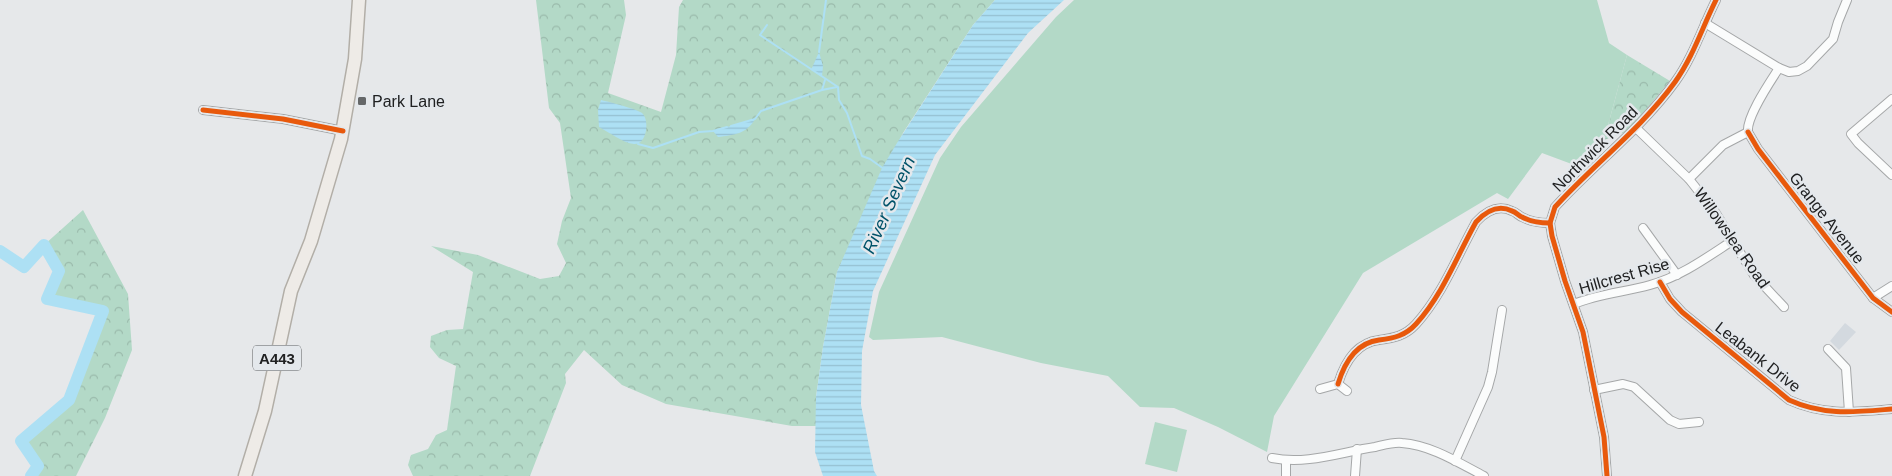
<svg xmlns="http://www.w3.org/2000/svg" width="1892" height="476" font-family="Helvetica,sans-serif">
	<defs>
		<pattern id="forest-crowns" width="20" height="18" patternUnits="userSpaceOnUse" patternTransform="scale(1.25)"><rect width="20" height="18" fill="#b3d9c7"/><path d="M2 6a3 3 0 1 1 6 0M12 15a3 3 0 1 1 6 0" fill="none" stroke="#9abaab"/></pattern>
		<pattern id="water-rules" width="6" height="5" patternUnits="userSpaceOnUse" patternTransform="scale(1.25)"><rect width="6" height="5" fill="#ade0f4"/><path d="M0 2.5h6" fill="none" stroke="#95c0d1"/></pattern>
	</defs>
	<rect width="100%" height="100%" fill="#e6e8ea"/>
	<polygon fill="#d3d9df" points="1845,323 1856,332 1839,350 1830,341"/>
	<g fill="#b3d9c7">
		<polygon points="1074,0 1597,0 1609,43 1627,55 1604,140 1577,166 1542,153 1508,199 1497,193 1363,273 1274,416 1267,452 1218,427 1174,408 1140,407 1108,376 1041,363 942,337 873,340 869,337 879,292 940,158 961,127 1056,17"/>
		<polygon points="1155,422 1187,430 1177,472 1145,464"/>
	</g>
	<g fill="url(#forest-crowns)">
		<polygon points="536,0 624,0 626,15 608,93 661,112 676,55 679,7 683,0 995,0 973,25 903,133 837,272 823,347 816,397 816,426 792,426 666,404 622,385 584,350 565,374 566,383 530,476 413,476 408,465 411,455 428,449 436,435 447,430 456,366 439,358 430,347 431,336 447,330 463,329 473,272 431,246 478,255 540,279 559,276 566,263 557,244 562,221 571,198 560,123 549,108"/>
		<polygon points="1627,55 1670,81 1628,131 1604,140"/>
		<polygon points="83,210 128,294 132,350 105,418 76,476 31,476 38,466 21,441 69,400 103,311 44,302 59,271 44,245"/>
	</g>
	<g fill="url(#water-rules)">
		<polygon points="995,0 1064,0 1028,33 935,155 873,291 862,351 861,405 874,471 877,476 823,476 815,452 816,397 823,347 837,272 882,168 897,143 973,25"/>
		<polygon points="819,52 823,66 822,76 811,70"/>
		<path d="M601,100C609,102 637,109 642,113C650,120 647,145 634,144C623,143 609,132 599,127L598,110Z"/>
		<path d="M755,119C747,134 733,135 718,137L713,131Z"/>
	</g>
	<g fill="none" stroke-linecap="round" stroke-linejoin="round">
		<g stroke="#ade0f4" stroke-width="2">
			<polyline points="767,25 760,35 838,87 839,100 847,113 862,156 870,159 884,169"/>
			<polyline points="819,52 826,0"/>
			<polyline points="822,90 837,87"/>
			<polyline points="731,126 755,119 761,111 822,90 825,80"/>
			<polyline points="638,144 653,148 699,132 713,131 727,127"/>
		</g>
		<polyline stroke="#ade0f4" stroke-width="12" points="0,251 24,267 44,245 59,271 47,299 103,311 69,400 21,441 38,466 31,476"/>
		<g stroke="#a5a7a8" stroke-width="10">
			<g id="street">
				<polyline points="1705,23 1779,68 1789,72 1798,71 1807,66 1833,39 1838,22 1847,0"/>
				<polyline points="1892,99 1851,134 1858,143 1892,175"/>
				<polyline points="203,110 283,119 343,131"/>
				<polyline points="1636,128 1689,179 1715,212 1754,275 1784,307"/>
				<polyline points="1748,132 1758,149 1873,298 1892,312"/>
				<path d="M1748,132C1746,117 1770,82 1779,68"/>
				<polyline points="1689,179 1723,145 1748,132"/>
				<polyline points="1643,228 1677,275"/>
				<path d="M1660,282L1670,299L1682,312L1789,400C1824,416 1855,412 1892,409"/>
				<polyline points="1873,298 1892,286"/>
				<path d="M1574,304C1598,294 1625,292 1650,285C1680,277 1706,258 1732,241"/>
				<polyline points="1828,349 1846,368 1849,412"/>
				<path d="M1338,384C1344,364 1355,343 1379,340C1394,338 1405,336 1416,324C1443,294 1457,256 1476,222C1486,211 1498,204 1512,211C1516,212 1519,216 1522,217C1531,222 1540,223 1550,223"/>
				<polyline points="1320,389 1338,384 1347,391"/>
				<polyline points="1594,390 1623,384 1634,387 1670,420 1679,424 1699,422"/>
				<path d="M1272,458C1307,465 1341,452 1375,447C1384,445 1393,442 1402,443C1431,445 1459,463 1484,476"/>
				<polyline points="1455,461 1488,387 1492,372 1502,310"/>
				<polyline points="1286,476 1286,461"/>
				<polyline points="1355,476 1357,449"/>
				<path d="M1607,476L1604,437L1583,332L1565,281L1552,236L1550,223L1555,207C1594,164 1641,129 1675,82C1693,57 1702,28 1716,0"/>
			</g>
		</g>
		<g stroke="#b2aea7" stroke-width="15">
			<polyline id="primary" points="245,476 265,411 291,291 311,241 341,139 355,59 359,0"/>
		</g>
		<use href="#street" stroke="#fbfcfc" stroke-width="8"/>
		<use href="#primary" stroke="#eeebe7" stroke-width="12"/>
		<g stroke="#e4e8ec" stroke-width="8">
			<g id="cycleway">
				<polyline points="203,110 283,119 343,131"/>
				<polyline points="1748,132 1758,149 1873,298 1892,312"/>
				<path d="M1660,282L1670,299L1682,312L1789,400C1824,416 1855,412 1892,409"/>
				<path d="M1338,384C1344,364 1355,343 1379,340C1394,338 1405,336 1416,324C1443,294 1457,256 1476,222C1486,211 1498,204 1512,211C1516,212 1519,216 1522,217C1531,222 1540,223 1550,223"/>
				<path d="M1607,476L1604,437L1583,332L1565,281L1552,236L1550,223L1555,207C1594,164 1641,129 1675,82C1693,57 1702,28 1716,0"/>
			</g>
		</g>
		<use href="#cycleway" stroke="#e8590c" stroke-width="5"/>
	</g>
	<rect fill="#656768" stroke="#e4e8ec" stroke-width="2" x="357" y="96" width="10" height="10" rx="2.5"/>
	<g text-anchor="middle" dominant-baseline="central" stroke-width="5" stroke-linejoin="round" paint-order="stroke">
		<rect fill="#e4e8ec" stroke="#5b5d5f" stroke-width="1" x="253" y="345.5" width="48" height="25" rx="4"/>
		<g font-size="15" font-weight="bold" fill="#202122">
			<text x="277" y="358">A443</text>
		</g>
		<g font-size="16" fill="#202122" stroke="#e4e8ec" text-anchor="start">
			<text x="372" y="101">Park Lane</text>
		</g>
		<g font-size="16" fill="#202122" stroke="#e4e8ec">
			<text transform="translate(1595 149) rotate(-45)">Northwick Road</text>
			<text transform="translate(1827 218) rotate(52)">Grange Avenue</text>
			<text transform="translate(1732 238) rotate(55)">Willowslea Road</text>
			<text transform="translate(1624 276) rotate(-16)">Hillcrest Rise</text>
			<text transform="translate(1758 357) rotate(38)">Leabank Drive</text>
		</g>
		<g font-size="18" font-style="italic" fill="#005269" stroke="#e4e8ec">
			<text transform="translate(889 205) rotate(-66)">River Severn</text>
		</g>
	</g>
</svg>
